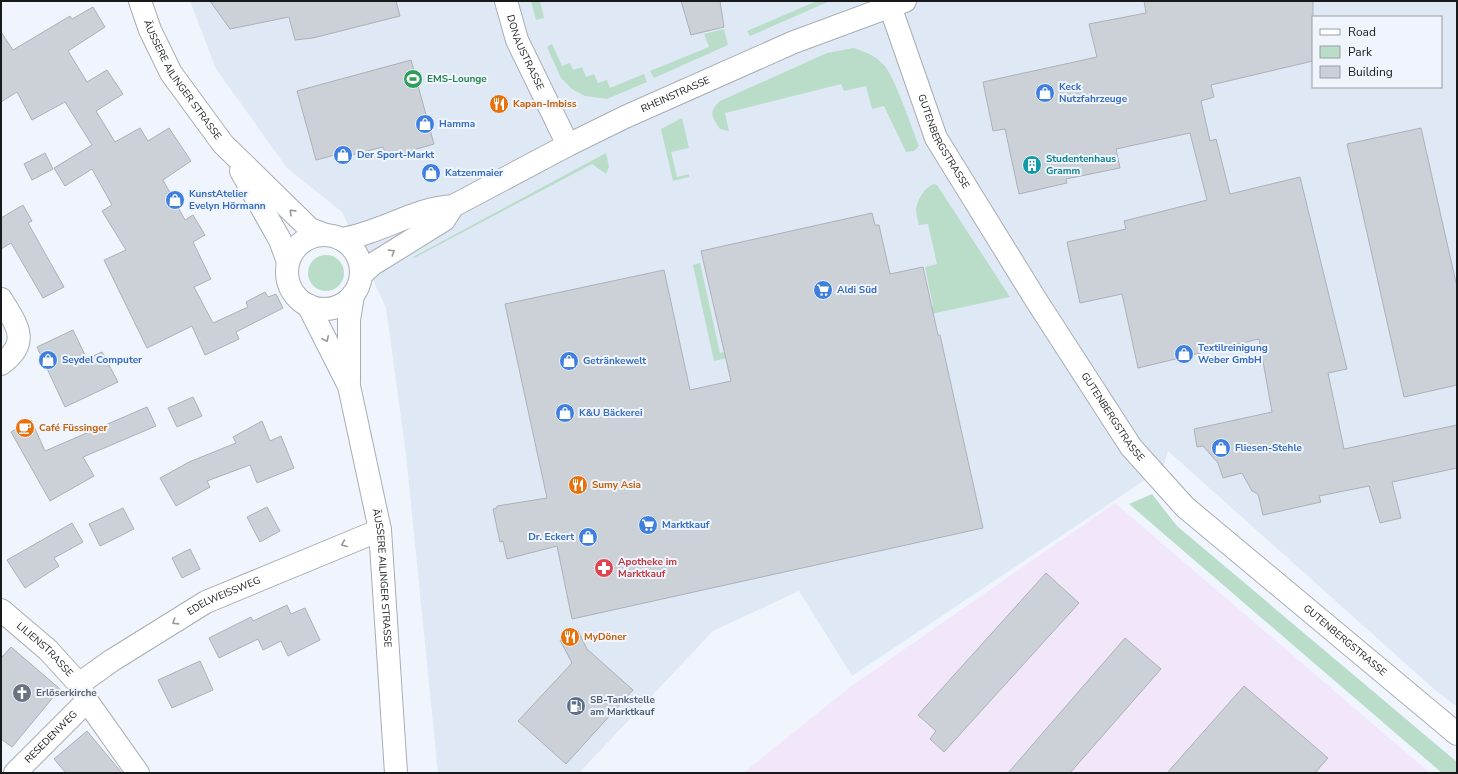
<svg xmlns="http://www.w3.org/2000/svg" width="1458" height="774" font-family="'Nunito Sans',sans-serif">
	<rect width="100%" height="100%" fill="#f0f5fd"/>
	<path fill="#dfe9f6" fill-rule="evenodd" d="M190,1H1457V707L1435,690L1168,451L1163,468L852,676L799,591L713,631L579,773H438L406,455L386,308L342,212L287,168L216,69ZM1313,17H1441V87H1313Z"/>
	<polygon fill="#f1e6fa" points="1115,503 1430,773 743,773 850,687"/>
	<g fill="#b9ddc9">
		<polygon points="531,1 540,1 544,18 536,20"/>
		<polygon points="817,1 830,1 750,36 747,31"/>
		<polygon points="724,29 728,45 654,78 650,71 709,47 704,34"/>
		<polygon points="552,44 562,66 570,63 573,70 582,67 586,77 594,74 598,83 607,80 610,88 644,74 647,82 607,99 585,96 572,89 561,78 547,47"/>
		<path d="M854,48C866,52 874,55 883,64C894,74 912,129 919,146L914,151L906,152L884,106L872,109L866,86L844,91L841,84L725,113L729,131L720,129C712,117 708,112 720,101L827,53Z"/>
		<polygon points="682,118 689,148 671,152 677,177 689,174 689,177 673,181 661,129"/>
		<polygon points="606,153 609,167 606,174 592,164 414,258 413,257"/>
		<path d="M934,184L937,185L1010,297L714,361L693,265L700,263L720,353L933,306L925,267L937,264L928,224L919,225C918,221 916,214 916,209C917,200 925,187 934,184Z"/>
		<circle cx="326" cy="273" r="18"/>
		<polygon points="1152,494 1177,526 1457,762 1457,773 1442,773 1129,504"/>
	</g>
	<g fill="#ccd1d8" stroke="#acb1b8">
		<polygon points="210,1 396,1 400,16 313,38 295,40 289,17 230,29"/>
		<polygon points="681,1 720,1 724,27 691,35"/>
		<polygon points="1144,1 1313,1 1313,61 1211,85 1214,97 1201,101 1210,141 1216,139 1230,194 1300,177 1347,369 1328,373 1344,449 1457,425 1457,468 1392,482 1401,518 1380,523 1369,486 1319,496 1321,502 1263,515 1258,494 1252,491 1242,473 1223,478 1218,463 1203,446 1197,447 1194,429 1272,412 1259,339 1138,368 1122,294 1080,303 1067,242 1126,229 1124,221 1207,200 1190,133 1116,149 1120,168 1066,179 1067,183 1019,194 1005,129 993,131 983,82 1097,57 1089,24 1146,13"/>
		<polygon points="93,7 105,27 68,51 87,82 107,70 123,94 96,111 115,142 140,128 148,141 169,128 191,161 163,180 185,220 193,215 205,235 193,242 211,279 194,287 213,323 248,307 246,302 265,292 268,297 276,294 283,308 236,332 239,339 205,355 192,326 147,348 104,260 126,250 102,211 112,205 92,169 65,186 54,168 92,145 65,102 32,120 17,92 1,102 1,32 13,50 70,16 72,19"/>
		<polygon points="411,60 434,144 386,158 383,147 336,159 335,155 316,160 297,91"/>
		<polygon points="1421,128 1457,287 1457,385 1404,397 1347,144"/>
		<polygon points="45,153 53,169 32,180 24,164"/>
		<polygon points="23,205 32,221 28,223 64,287 43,298 11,243 1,249 1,218"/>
		<polygon points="872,213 875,225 879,225 890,274 923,267 938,335 940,335 983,528 572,619 557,546 507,559 503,541 500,542 493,509 497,508 497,506 547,498 505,304 664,270 690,390 731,381 701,251"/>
		<polygon points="73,330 87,359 102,352 118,382 65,407 37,347"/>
		<polygon points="193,397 202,416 177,427 168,408"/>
		<polygon points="147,407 156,426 83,457 94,476 50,501 11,432 31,420 45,451"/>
		<polygon points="262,421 270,441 281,436 294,468 257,483 250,465 207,481 210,487 176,506 160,478 189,462 236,443 233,437"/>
		<polygon points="267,507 280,531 260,542 247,517"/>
		<polygon points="123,508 134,529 100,546 89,524"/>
		<polygon points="72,523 83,542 54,558 59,566 25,588 7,560"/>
		<polygon points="190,549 200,569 182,578 172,558"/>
		<polygon points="1046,573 1079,603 944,752 930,739 936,731 918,715"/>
		<polygon points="287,605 291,614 305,608 320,640 288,656 281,641 263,650 258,639 219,658 209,638 251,617 253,621"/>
		<polygon points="578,631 587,649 633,690 566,764 518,721 572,663 560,640"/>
		<polygon points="1125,638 1161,669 1070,773 1008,773"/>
		<polygon points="11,647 60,689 12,747 1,739 1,658"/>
		<polygon points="200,661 213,690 172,708 158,680"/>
		<polygon points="1244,686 1328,758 1315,773 1167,773"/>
		<polygon points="87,731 122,773 66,773 54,759"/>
	</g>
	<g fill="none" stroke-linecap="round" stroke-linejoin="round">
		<g stroke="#a8adb4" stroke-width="24">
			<g id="street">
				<path id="s1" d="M506,1L517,40L568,145"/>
				<path id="s2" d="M890,6L936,138L1036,300L1131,447L1185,507L1457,734"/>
				<path id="s3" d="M342,239C381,233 415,208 453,206L568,145L625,117L794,42L905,1"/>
				<polyline points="361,275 373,264 444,220 453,206"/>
				<path d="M1,299C16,324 32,342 1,364"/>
				<path id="s4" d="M1,610L48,650L79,684L87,701L138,773"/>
				<path id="s5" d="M79,684L111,661L206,602L380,530"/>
				<path id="s6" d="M15,773L87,701"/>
			</g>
		</g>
		<g stroke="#a8adb4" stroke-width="24">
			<g id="secondary">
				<path id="s7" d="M140,1L150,30L171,73L223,144L310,229L323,234"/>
				<polyline points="241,171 280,240 288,262"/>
				<circle cx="324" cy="272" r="37"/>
				<path id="s8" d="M308,305L349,386L380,530L396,773"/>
				<polyline points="349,381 349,320 353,295"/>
			</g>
		</g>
		<use href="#street" stroke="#fff" stroke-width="22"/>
		<use href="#secondary" stroke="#fff" stroke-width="22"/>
	</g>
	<defs><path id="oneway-chevron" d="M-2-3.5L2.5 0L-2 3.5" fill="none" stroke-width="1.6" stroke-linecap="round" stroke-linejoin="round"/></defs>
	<g stroke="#979898">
		<use href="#oneway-chevron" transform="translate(292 212) rotate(-136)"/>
		<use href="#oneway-chevron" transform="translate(392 252) rotate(-32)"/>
		<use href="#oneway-chevron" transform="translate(326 339) rotate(65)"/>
		<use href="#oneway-chevron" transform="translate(344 544) rotate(157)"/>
		<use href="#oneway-chevron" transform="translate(175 622) rotate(148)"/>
	</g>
	<defs>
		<g id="stadium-disc" transform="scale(1)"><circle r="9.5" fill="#2e9e5b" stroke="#f0f5fd"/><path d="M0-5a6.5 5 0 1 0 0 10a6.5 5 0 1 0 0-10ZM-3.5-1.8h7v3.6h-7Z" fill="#fff"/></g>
		<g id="shop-disc" transform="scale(1)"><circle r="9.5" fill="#3f7fe0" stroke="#f0f5fd"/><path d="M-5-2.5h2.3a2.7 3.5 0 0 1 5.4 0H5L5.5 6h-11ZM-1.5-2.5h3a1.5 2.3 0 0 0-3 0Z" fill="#fff"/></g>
		<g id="restaurant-disc" transform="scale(1)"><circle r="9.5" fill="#e8710a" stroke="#f0f5fd"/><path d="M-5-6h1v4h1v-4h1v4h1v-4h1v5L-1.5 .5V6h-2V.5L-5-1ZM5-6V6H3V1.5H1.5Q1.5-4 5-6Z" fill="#fff"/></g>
		<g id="building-disc" transform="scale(1)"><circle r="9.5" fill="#0f9aa8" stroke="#f0f5fd"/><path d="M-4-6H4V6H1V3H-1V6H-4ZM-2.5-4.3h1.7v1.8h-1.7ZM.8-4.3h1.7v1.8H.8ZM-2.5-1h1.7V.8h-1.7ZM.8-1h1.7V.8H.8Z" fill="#fff"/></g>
		<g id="supermarket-disc" transform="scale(1)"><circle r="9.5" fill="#3f7fe0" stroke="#f0f5fd"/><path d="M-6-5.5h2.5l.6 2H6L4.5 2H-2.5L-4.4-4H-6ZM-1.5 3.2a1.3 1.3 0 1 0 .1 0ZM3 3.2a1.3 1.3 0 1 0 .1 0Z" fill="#fff"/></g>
		<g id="cafe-disc" transform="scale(1)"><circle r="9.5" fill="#e8710a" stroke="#f0f5fd"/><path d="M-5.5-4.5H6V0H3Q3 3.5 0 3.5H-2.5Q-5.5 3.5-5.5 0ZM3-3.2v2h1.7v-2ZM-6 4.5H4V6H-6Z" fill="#fff"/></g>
		<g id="pharmacy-disc" transform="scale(1)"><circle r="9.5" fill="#e0444e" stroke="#f0f5fd"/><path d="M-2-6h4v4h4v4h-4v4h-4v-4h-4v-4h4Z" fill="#fff"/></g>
		<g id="church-disc" transform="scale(1)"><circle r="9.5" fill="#6b7280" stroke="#f0f5fd"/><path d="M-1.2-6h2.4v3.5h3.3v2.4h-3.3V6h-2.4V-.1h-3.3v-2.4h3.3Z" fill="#fff"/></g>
		<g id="fuel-disc" transform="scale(1)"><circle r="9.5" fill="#5c6f8a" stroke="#f0f5fd"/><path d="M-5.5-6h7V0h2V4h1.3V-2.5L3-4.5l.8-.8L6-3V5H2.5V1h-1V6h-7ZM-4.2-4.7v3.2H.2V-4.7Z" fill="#fff"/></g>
	</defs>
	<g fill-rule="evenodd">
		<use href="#stadium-disc" x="413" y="79"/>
		<use href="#shop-disc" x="1045" y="93"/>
		<use href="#restaurant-disc" x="499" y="104"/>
		<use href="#shop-disc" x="425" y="124"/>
		<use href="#shop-disc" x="343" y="155"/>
		<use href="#building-disc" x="1032" y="165"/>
		<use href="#shop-disc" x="431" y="173"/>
		<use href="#shop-disc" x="175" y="200"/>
		<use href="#supermarket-disc" x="823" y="290"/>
		<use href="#shop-disc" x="1184" y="354"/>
		<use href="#shop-disc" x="48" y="360"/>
		<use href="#shop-disc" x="569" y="361"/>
		<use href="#shop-disc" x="565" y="413"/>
		<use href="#cafe-disc" x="25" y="428"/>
		<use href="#shop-disc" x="1221" y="448"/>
		<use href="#restaurant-disc" x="578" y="485"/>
		<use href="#supermarket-disc" x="648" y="525"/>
		<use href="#shop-disc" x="588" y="537"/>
		<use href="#pharmacy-disc" x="604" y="568"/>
		<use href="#restaurant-disc" x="570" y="637"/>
		<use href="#church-disc" x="22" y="693"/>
		<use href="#fuel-disc" x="576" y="706"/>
	</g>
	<g text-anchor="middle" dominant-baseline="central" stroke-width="4" stroke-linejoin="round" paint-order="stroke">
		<g font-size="10" fill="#17191b" stroke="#f0f5fd">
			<text stroke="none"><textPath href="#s1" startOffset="55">DONAUSTRASSE</textPath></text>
			<text stroke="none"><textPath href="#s7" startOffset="90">ÄUSSERE AILINGER STRASSE</textPath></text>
			<text stroke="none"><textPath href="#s3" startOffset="365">RHEINSTRASSE</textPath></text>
			<text stroke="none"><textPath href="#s2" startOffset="146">GUTENBERGSTRASSE</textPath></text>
			<text stroke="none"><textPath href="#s2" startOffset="470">GUTENBERGSTRASSE</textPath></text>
			<text stroke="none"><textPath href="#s8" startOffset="286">ÄUSSERE AILINGER STRASSE</textPath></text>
			<text stroke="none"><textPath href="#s5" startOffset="170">EDELWEISSWEG</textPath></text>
			<text stroke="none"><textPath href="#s2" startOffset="794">GUTENBERGSTRASSE</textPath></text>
			<text stroke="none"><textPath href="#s4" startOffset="59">LILIENSTRASSE</textPath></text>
			<text stroke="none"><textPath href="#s6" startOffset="51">RESEDENWEG</textPath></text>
		</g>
		<g font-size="10" font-weight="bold" fill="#27864d" stroke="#f0f5fd" text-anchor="start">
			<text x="427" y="79">EMS-Lounge</text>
		</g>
		<g font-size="10" font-weight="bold" fill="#366cbe" stroke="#f0f5fd" text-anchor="start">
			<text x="1059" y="87">Keck<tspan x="1059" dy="12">Nutzfahrzeuge</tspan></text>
			<text x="439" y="124">Hamma</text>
			<text x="357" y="155">Der Sport-Markt</text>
			<text x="445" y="173">Katzenmaier</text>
			<text x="189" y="194">KunstAtelier<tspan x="189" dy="12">Evelyn Hörmann</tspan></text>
			<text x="837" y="290">Aldi Süd</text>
			<text x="1198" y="348">Textilreinigung<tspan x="1198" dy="12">Weber GmbH</tspan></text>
			<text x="62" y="360">Seydel Computer</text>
			<text x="583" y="361">Getränkewelt</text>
			<text x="579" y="413">K&amp;U Bäckerei</text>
			<text x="1235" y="448">Fliesen-Stehle</text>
			<text x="662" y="525">Marktkauf</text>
			<text x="574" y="537" text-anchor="end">Dr. Eckert</text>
		</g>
		<g font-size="10" font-weight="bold" fill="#c56008" stroke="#f0f5fd" text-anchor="start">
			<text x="513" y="104">Kapan-Imbiss</text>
			<text x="39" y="428">Café Füssinger</text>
			<text x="592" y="485">Sumy Asia</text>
			<text x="584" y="637">MyDöner</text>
		</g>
		<g font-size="10" font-weight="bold" fill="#0d838f" stroke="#f0f5fd" text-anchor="start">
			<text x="1046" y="159">Studentenhaus<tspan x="1046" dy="12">Gramm</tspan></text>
		</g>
		<g font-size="10" font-weight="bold" fill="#be3a42" stroke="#f0f5fd" text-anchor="start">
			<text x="618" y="562">Apotheke im<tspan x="618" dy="12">Marktkauf</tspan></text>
		</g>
		<g font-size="10" font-weight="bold" fill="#5b616d" stroke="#f0f5fd" text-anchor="start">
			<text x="36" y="693">Erlöserkirche</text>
		</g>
		<g font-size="10" font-weight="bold" fill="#4e5e75" stroke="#f0f5fd" text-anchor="start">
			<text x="590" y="700">SB-Tankstelle<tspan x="590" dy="12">am Marktkauf</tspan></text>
		</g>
	</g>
	<rect width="1458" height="774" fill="none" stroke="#17191b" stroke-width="4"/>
	<rect x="1312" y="16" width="130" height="72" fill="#f0f5fd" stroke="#999da3"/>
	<rect x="1320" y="29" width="20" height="6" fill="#ffffff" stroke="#999da3"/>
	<text x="1348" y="36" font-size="12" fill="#17191b">Road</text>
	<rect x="1320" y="46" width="20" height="12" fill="#b9ddc9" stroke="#999da3"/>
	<text x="1348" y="56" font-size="12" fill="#17191b">Park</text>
	<rect x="1320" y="66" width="20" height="12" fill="#ccd1d8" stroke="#999da3"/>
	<text x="1348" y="76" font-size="12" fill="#17191b">Building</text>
</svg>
